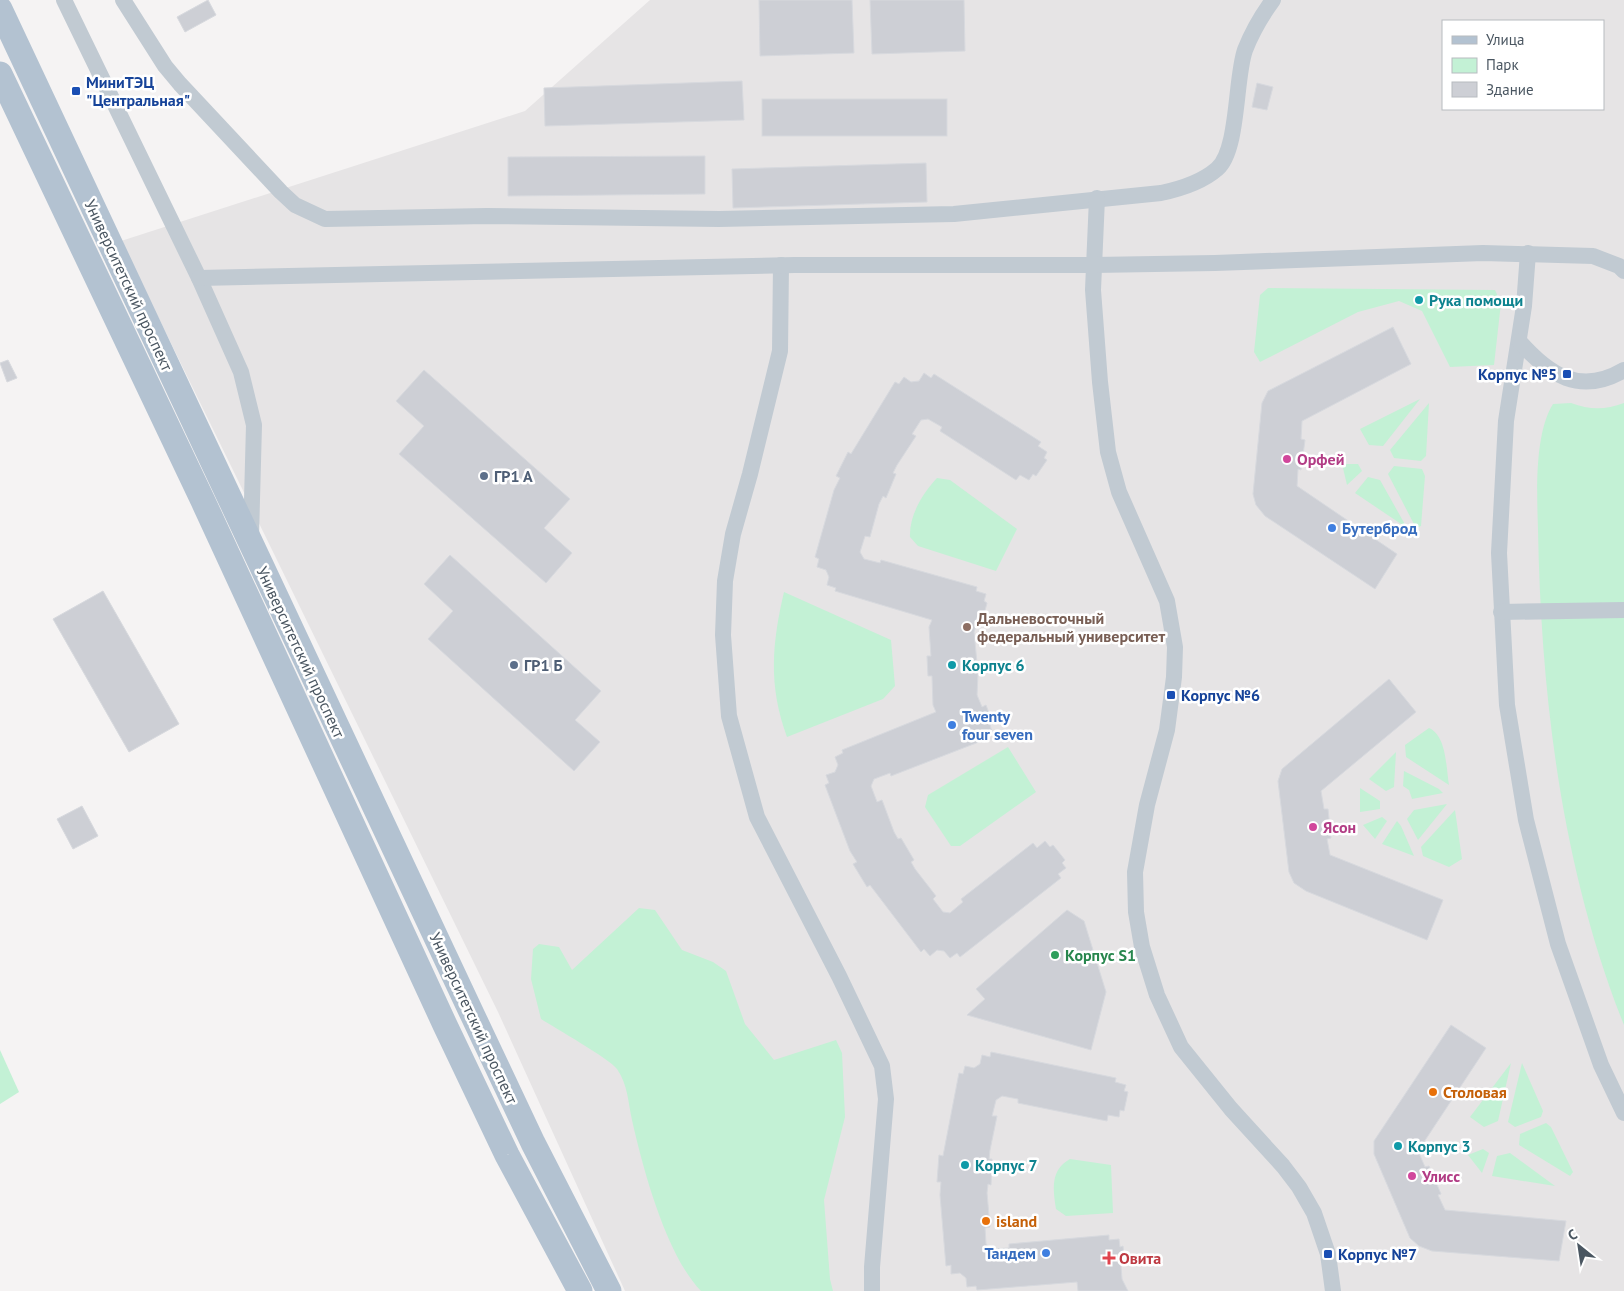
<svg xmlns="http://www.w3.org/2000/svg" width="1624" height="1291" font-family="'PT Sans',sans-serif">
	<rect width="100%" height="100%" fill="#f5f3f3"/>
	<path fill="#e6e4e5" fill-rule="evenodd" d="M650,0H1624V1291H625L498,1012L121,241L525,111ZM1443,21H1603V109H1443Z"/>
	<g fill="#c3f1d5">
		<polygon points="1268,288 1495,290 1501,303 1494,365 1450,367 1422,311 1399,301 1358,312 1260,362 1254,352 1260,295"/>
		<polygon points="1420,399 1383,446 1369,445 1360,429"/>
		<polygon points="1429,403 1426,456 1421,461 1394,458 1390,450"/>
		<path d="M1571,403C1590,410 1605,410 1624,403V1025C1562,870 1541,697 1538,530C1537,495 1534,434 1553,404Z"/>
		<polygon points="1342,464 1358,464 1362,471 1347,485"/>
		<polygon points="1394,466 1422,469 1425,476 1421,526 1416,528 1388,474"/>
		<polygon points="1368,477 1380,480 1407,528 1355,493"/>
		<path d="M937,478L950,480L1017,529L996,571L918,546L910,537C909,516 922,494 937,478Z"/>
		<path d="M784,592L891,640L895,686L883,699L787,737C768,686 772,643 784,592Z"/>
		<path d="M1429,728C1447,736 1446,768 1449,785L1406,757L1405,745Z"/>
		<polygon points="1008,747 1036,792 960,846 951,846 925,807 928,795"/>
		<polygon points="1396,752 1394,787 1386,791 1369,779"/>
		<polygon points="1404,771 1439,789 1443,793 1412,799 1409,790 1403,786"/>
		<polygon points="1360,788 1380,801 1380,809 1360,812"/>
		<polygon points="1447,804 1418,840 1407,819 1414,810"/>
		<polygon points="1455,810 1462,859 1449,867 1423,856 1421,847"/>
		<polygon points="1382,817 1387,821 1375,839 1363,825"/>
		<polygon points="1397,821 1401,826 1414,856 1382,844"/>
		<path d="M639,908L655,910L682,950L713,962L726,971L745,1024L774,1060L836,1040L842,1053L845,1117L824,1200L830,1279L833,1291H701C666,1255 643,1169 632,1120C628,1102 628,1085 617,1069C610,1059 555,1028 541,1019L531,979L533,949L539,944L559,947L572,970Z"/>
		<polygon points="0,1050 19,1092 0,1104"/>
		<polygon points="1511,1063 1498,1121 1484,1127 1470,1117"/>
		<polygon points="1522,1063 1543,1111 1541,1117 1515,1127 1508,1122"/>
		<polygon points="1546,1123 1551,1127 1573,1172 1570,1176 1519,1145 1520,1134"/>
		<polygon points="1483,1149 1489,1153 1482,1173 1468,1155"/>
		<polygon points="1510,1153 1555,1186 1492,1176 1497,1156"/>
		<path d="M1070,1159L1111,1165L1113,1213L1066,1216L1056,1209C1053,1189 1050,1170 1070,1159Z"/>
	</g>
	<g fill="#cdcfd5" stroke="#d7d9de">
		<polygon points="208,0 216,15 185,32 177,17"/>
		<polygon points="759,0 852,0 854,53 760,56"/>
		<polygon points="870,0 964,0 965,51 872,54"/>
		<polygon points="742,81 744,120 545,126 544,88"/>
		<polygon points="1257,83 1273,87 1267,110 1252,107"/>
		<rect x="762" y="99" width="185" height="37"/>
		<polygon points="705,156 705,194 508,196 508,157"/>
		<polygon points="926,163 927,202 733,208 732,169"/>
		<polygon points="1393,327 1411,364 1302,421 1301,439 1305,440 1301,470 1298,469 1297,486 1397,554 1375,589 1265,516 1256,505 1253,494 1262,403 1268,391"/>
		<polygon points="8,360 17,378 7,382 0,363"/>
		<polygon points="424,370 570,499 544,528 572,553 546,583 399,454 424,426 396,401"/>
		<polygon points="924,373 931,378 934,374 1041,442 1038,446 1047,452 1044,458 1047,460 1036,476 1033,474 1029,480 1020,475 1016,480 940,431 942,427 928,419 921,420 912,434 916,436 897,465 893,473 896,474 886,498 883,496 879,504 870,537 865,536 860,552 864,559 880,563 881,560 977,587 976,591 986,594 984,601 987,603 982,622 978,620 974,632 978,673 977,695 982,707 986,705 993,724 990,725 992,732 983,736 984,740 891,776 890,773 874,779 871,786 877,802 882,800 894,832 898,839 901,838 914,860 911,862 915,869 936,896 933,899 943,912 950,913 963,902 961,899 1033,843 1037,848 1045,841 1050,847 1053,845 1065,860 1062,863 1066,868 1058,874 1061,878 960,957 957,953 950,958 944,951 937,950 930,956 924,949 921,952 870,885 867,887 853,864 857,862 850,851 825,785 829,783 826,775 835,772 838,765 835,757 843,753 842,750 936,712 933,705 932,676 928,676 927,656 931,656 929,627 932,620 835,591 836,588 827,585 829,577 826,570 817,567 819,559 815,557 834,490 840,478 836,476 848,452 851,454 895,382 899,384 904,377 911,382 919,381"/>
		<polygon points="450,555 601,691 575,720 600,742 574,771 428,639 453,611 424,584"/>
		<polygon points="103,591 179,724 129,752 53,619"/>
		<polygon points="1389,679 1416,712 1321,791 1324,809 1328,809 1331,838 1327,839 1330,855 1443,900 1427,940 1306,891 1294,883 1289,872 1278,781 1282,769"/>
		<polygon points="82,806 98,836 73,849 57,819"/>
		<polygon points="1067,910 1084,921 1106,992 1091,1050 967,1015 985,999 976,989"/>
		<polygon points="1451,1025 1486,1048 1418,1151 1425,1167 1429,1166 1441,1194 1438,1195 1445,1210 1566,1221 1559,1261 1432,1251 1419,1246 1410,1238 1374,1154 1374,1141"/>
		<polygon points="991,1052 1116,1078 1115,1082 1126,1085 1124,1091 1128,1092 1124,1111 1120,1110 1119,1117 1108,1115 1107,1121 1018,1103 1018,1099 1002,1096 996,1100 992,1116 997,1116 990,1150 989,1159 992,1159 991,1185 988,1184 987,1193 990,1227 985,1228 986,1244 992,1249 1009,1248 1009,1244 1109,1235 1109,1240 1119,1239 1120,1247 1123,1246 1125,1266 1121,1266 1122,1279 1128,1291 1078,1291 1077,1282 977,1290 976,1286 967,1287 966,1278 960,1273 951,1274 951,1265 946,1266 940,1195 941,1182 937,1182 939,1155 943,1156 959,1073 963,1074 965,1066 974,1068 980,1064 982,1055 990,1057"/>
	</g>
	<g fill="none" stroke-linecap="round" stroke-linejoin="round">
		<g stroke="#c1cad2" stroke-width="16">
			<polyline points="64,0 199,278 241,372 254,425 251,537"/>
			<path d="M123,0L165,66L180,84L281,192L295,205L325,219L487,216L719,219L954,214L1161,193C1180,189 1202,182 1217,169C1239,150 1235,78 1245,50C1252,32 1262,15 1273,0"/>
			<polyline points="1097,198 1093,290 1100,382 1108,452 1119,492 1167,601 1175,647 1174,677 1167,730 1147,805 1135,872 1136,912 1142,947 1157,995 1181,1047 1231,1109 1283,1166 1299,1187 1314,1213 1328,1254 1333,1291"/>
			<polyline points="1528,253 1524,306 1506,421 1499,553 1507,705 1526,820 1558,944 1601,1065 1624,1113"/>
			<polyline points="781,265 780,351 750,474 733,534 725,581 723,635 729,716 757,817 839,976 882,1066 886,1099 872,1267 872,1291"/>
			<polyline points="199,278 795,265 1094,265 1215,263 1483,253 1593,256 1619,266 1624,271"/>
			<path d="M1519,341C1549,375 1580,396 1624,370"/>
			<polyline points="1501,612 1624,610"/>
		</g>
		<g stroke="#b3c2d1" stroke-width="25">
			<polyline points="0,9 473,1016 533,1143 609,1291"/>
			<polyline points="0,74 203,501 445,1025 507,1155 580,1291"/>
		</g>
	</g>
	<g fill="#1a4fb4" stroke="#fff" stroke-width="2">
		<rect x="71" y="86" width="10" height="10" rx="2.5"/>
		<rect x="1562" y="369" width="10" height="10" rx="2.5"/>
		<rect x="1166" y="690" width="10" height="10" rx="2.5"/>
		<rect x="1323" y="1249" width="10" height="10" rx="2.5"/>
	</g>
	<g fill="#0f9aa8" stroke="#fff" stroke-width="2">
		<circle cx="1419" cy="300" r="5"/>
		<circle cx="952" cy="665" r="5"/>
		<circle cx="1398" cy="1146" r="5"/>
		<circle cx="965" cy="1165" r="5"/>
	</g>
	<g fill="#d1479c" stroke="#fff" stroke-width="2">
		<circle cx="1287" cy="459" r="5"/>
		<circle cx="1313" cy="827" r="5"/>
		<circle cx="1412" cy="1176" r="5"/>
	</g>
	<g fill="#5c6f8a" stroke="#fff" stroke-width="2">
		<circle cx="484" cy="476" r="5"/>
		<circle cx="514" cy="665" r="5"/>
	</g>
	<g fill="#3f7fe0" stroke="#fff" stroke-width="2">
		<circle cx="1332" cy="528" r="5"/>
		<circle cx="952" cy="725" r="5"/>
		<circle cx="1046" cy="1253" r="5"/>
	</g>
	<circle fill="#8d6e63" stroke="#fff" stroke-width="2" cx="967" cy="627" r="5"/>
	<circle fill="#2e9e5b" stroke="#fff" stroke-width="2" cx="1055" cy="955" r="5"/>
	<g fill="#e8710a" stroke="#fff" stroke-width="2">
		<circle cx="1433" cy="1092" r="5"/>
		<circle cx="986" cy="1221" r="5"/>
	</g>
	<path fill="#e0444e" stroke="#fff" stroke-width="2" d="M1106.5 1250.5h5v5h5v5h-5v5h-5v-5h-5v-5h5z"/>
	<g text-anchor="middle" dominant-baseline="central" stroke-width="5" stroke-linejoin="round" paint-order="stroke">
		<g font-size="16" font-weight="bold" fill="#164399" stroke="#fff" text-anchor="start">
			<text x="86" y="82">МиниТЭЦ<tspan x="86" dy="18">"Центральная"</tspan></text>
			<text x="1557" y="374" text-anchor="end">Корпус №5</text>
			<text x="1181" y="695">Корпус №6</text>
			<text x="1338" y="1254">Корпус №7</text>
		</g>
		<g font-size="16" fill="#4a5661" stroke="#fff">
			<text transform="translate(129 285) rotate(65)">Университетский проспект</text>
			<text transform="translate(301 652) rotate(65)">Университетский проспект</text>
			<text transform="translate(474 1018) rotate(65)">Университетский проспект</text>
		</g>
		<g font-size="16" font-weight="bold" fill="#0d838f" stroke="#fff" text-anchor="start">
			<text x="1429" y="300">Рука помощи</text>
			<text x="962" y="665">Корпус 6</text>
			<text x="1408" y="1146">Корпус 3</text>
			<text x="975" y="1165">Корпус 7</text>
		</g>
		<g font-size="16" font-weight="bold" fill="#b23c85" stroke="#fff" text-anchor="start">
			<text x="1297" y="459">Орфей</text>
			<text x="1323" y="827">Ясон</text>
			<text x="1422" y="1176">Улисс</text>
		</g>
		<g font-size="16" font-weight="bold" fill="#4e5e75" stroke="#fff" text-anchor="start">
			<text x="494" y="476">ГР1 А</text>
			<text x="524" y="665">ГР1 Б</text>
		</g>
		<g font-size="16" font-weight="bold" fill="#366cbe" stroke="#fff" text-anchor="start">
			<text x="1342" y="528">Бутерброд</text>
			<text x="962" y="716">Twenty<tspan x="962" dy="18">four seven</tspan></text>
			<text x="1036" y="1253" text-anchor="end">Тандем</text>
		</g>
		<g font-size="16" font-weight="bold" fill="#785e54" stroke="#fff" text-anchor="start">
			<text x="977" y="618">Дальневосточный<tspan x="977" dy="18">федеральный университет</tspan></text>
		</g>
		<g font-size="16" font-weight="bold" fill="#27864d" stroke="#fff" text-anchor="start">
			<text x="1065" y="955">Корпус S1</text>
		</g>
		<g font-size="16" font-weight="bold" fill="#c56008" stroke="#fff" text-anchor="start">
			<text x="1443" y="1092">Столовая</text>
			<text x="996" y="1221">island</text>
		</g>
		<g font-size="16" font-weight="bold" fill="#be3a42" stroke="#fff" text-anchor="start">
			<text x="1119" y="1258">Овита</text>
		</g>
	</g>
	<rect x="1442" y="20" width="162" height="90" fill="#ffffff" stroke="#b7bbc0"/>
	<rect x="1452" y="36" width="25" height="8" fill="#b3c2d1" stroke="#b7bbc0"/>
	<text x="1486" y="45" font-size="15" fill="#4a5661">Улица</text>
	<rect x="1452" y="58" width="25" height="15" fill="#c3f1d5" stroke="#b7bbc0"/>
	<text x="1486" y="70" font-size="15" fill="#4a5661">Парк</text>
	<rect x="1452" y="82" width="25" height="15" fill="#cdcfd5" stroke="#b7bbc0"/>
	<text x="1486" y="95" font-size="15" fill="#4a5661">Здание</text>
	<g transform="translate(1579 1246) rotate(330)" stroke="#ffffff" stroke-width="4" paint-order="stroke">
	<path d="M0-4L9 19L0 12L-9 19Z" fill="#4a5661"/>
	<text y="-8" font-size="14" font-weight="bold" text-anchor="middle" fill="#4a5661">С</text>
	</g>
</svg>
